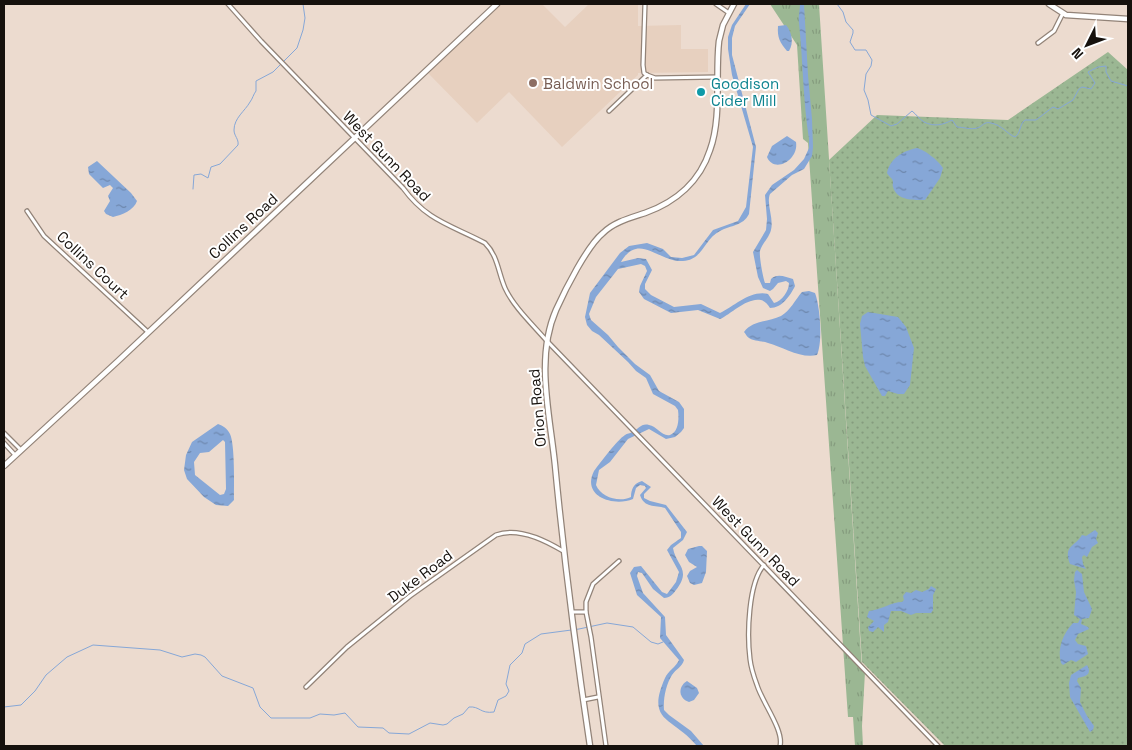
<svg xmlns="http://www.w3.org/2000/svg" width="1132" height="750" font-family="'Space Grotesk',sans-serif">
	<defs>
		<pattern id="grass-dots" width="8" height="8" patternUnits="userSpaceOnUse" patternTransform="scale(1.25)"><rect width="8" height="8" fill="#9bb793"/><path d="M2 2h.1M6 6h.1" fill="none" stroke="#859c7e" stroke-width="1.8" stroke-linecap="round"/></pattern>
		<pattern id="park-tufts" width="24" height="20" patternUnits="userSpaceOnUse" patternTransform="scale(1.25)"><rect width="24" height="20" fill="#9bb793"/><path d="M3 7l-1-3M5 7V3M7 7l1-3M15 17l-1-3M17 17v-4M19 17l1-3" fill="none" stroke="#859c7e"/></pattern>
		<pattern id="water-ripples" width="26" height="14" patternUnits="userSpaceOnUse" patternTransform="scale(1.25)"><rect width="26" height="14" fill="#86a7d7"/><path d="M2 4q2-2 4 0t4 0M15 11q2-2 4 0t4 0" fill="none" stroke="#6d87ad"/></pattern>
	</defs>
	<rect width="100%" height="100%" fill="#ecdbcf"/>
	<polygon fill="#e7d0bf" points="501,4 542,4 565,27 589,4 638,4 638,26 681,25 681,49 708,49 708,72 638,73 638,75 562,147 509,92 477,123 428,73"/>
	<polygon fill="url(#grass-dots)" points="1108,52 1128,70 1128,746 945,746 862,662 829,160 877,115 1008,120"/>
	<polygon fill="url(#park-tufts)" points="770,4 819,4 862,669 865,672 862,726 863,746 855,746 853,717 848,717 808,143 803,139 797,45"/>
	<g fill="url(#water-ripples)" fill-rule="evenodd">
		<path d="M746,4H750L735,26L732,38V55L756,147L749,214C743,226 731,225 720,231C704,239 703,260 683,261C659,263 639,231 621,262L638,258L646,259L652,270L645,284V289L651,295L674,307L701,304L720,313C735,306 750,290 768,294L774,303C782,301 789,291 789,283L786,281L778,283L773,289L770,291L763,288L758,277L753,252L766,230L767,219L765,195L772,185L794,170L804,159L809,148V139C803,101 803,61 799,23C798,17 800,10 800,4H804L808,75L812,119L813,147L812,156L804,169L792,175L770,194C766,204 774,218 771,230C769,238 761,245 760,251C759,256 763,278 765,283H770L771,279C777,273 786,277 793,279L795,286C790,296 782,308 770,308C768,305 765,301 761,300C747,297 731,314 720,319L698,310L671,313L644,299L639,292L640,286L647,271L645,266L641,264L618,269L596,297L589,314L591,320L608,335L618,347L635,364L650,375L659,391L679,402L684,409V428L681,432L675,437L666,439L649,429L628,439L610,462L599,470L596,485C601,497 619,503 631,497C631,489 634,483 642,481L651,487L644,494V498L650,501L666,505L687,532L683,540L673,548C676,566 692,569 676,590C673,594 670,598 664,598L653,589L642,573L638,572L637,576L643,593L665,617L666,635L684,660C682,667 676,669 672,675C666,684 663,699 664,710L669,715L691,731L704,746H697C674,717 645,723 665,678C668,671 676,667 679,660L660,638L661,617L637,595L630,573L634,567L641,566L662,592L667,594L676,582L679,572L667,550L671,545L681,538V532L665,508C655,505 644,508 640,495L646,488L645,486L640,485L636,488L633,499C614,507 581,497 594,471C601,462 617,440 625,435C627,433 630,434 632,432C639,429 641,423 649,425C657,426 662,437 670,435C679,432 679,418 678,410L675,406L653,394L646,378L636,371L628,362L599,335L592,331L587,325L585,317L590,293L620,253L629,246L647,243L663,249L671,257L682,258L694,255L713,230L738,221L746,207L753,147L732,75L728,49V37L732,25Z"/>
		<path d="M786,25C792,32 794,43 789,51H787C780,43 777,37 778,26Z"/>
		<path d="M787,136L796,142C799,160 774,174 767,157L772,146Z"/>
		<path d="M917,148C925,150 939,161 943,168L940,178L925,200C914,200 897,201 893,187C892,183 894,183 892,179C890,177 888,175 887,173C890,158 903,151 917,148Z"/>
		<path d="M97,161L131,193L137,201C134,210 122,215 113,217L106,214L104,211L110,201L108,196L113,188L110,185L103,188L89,174L88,167Z"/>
		<path d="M809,291L815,293C820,306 823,342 817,355C801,359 783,347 768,343C762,341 753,341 749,338C746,336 746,334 744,332C753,320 769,322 781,316C790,311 795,300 802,292Z"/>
		<polygon points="868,312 898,317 906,327 914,348 910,385 904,394 898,394 888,391 885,396 882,396 865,366 863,357 860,324 862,316"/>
		<path d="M218,424C223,426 227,428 230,434C235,444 234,487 234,500L228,506L216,505L204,497L187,479L184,470L186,455L192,442ZM223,440L225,442L226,489L224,494L220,495L195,475L194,462L200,453L209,452Z"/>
		<path d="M1095,530L1098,533L1096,539L1098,543L1092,547L1087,557L1084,555L1082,557L1083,564L1086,569L1070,564C1063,545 1075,547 1082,535L1086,536Z"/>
		<polygon points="699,546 702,546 707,551 706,572 702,583 694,585 690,583 687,576 690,571 697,567 689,562 685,555 688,549"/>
		<path d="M1077,570L1082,574L1084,592L1092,609L1089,618L1082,619L1081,624L1088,627L1089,629L1078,634L1075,640L1078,644L1086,646L1088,654L1076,662L1071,660L1063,665L1061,663C1057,648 1063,634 1073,623H1078L1080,619L1074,615L1076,592L1074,580L1075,572Z"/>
		<path d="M931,586L936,589L933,595V610L931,613H916L911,615L901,611H891L888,622L884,625V632L878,627L873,632L869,631L868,627L874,621L867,617L869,611C880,610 892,602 902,602L904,600L903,596L906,592L911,593L916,590L922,592L929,589Z"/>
		<path d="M1087,665C1092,674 1087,676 1078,678L1077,681L1081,688L1080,702L1087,716L1094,726L1093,730L1090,732L1070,697L1069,683L1071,675Z"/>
		<path d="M687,681L697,688L699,693L694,700L689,702C679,699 677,687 687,681Z"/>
	</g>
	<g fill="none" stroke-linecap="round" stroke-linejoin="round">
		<g stroke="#86a7d7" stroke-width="1">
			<path d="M837,4L843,12L846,22L853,30V33L850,42L855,50H866L872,60L871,66L866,74L864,90L868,100L871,115L891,126L897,124L912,111C916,114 919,119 924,122C934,127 943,125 952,120L957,127C962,127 972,130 977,128C982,127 984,121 991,123C1002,125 1007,134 1015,137C1021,133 1019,125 1025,120H1036L1053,107L1058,109L1073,100L1079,89L1082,87L1091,89L1095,83L1088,72L1098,67L1106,66V72L1111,81L1128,86"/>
			<path d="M193,189L194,175L201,174L208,178L211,167L220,164L238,145C239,139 234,136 234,130C234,118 245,111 250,102C253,98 253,95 256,91V81L273,72L297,48L303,30L305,18L303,4"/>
			<path d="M4,707L21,705L35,691L46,675L67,657L93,645L160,650L182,657L195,654L201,655L205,657L222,676L253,688L260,707L271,718H310L320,714L334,715L345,713L358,727L383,728L389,733L409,734L430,723L443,725L447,724L454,718L463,714L469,707C480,706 480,714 494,712L498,700L506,696L509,691L506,684L510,665L522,653L525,644L541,634L579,629L607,623L633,627L651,642L658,644L663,642"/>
		</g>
		<g stroke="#928378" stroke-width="5.5">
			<g id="street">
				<path d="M228,4L261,41L403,188C427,221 451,225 485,243C498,256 498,272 505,288C513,306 533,325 546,340L938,746"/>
				<polyline points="645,4 643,65 644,73 647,75"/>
				<polyline points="716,4 729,13"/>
				<polyline points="1038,43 1054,31 1063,13"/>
				<polyline points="647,75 655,78 716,77"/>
				<polyline points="609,111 647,75"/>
				<polyline points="27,211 44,236 148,332"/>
				<polyline points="4,433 21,450"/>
				<polyline points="4,443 15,455"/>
				<path d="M764,565C748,583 747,635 750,659C751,668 754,677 757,685C762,702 784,730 780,746"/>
				<polyline points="572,612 586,612"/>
				<path d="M306,687L347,647L410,596L496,535C517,527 545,540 563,551"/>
				<polyline points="583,700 598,697"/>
				<polyline points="606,746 591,637 586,612 586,602 593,584 619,561"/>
			</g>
		</g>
		<g stroke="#928378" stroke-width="7">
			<g id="secondary">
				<polyline points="1049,4 1066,15 1128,19"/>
				<polyline points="4,466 118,361 497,4"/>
				<path d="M590,746C576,653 564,559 555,465C550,415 535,358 556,310C565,290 587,246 603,233C614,222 630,218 645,213C676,202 700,181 710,150C722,117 715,75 719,41L723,25L734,4"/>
			</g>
		</g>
		<use href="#street" stroke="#fff" stroke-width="3"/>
		<use href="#secondary" stroke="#fff" stroke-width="4.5"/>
	</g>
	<circle fill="#8d6e63" stroke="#fff" stroke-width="2" cx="533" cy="83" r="5"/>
	<circle fill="#0f9aa8" stroke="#fff" stroke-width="2" cx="701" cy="92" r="5"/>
	<g text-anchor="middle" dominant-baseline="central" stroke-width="4" stroke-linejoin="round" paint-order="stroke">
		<g font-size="15" fill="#785e54" stroke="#fff" text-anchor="start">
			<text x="543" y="83">Baldwin School</text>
		</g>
		<g font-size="15" fill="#0d838f" stroke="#fff" text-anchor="start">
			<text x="711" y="83">Goodison<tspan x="711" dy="17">Cider Mill</tspan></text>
		</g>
		<g font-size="15" fill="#16110d" stroke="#fff">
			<text transform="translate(387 156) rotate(46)">West Gunn Road</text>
			<text transform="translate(243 226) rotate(-43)">Collins Road</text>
			<text transform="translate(93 265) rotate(43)">Collins Court</text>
			<text transform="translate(537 408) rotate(-95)">Orion Road</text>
			<text transform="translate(756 541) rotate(46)">West Gunn Road</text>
			<text transform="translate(420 576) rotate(-37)">Duke Road</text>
		</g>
	</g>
	<rect width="1132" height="750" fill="none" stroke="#16110d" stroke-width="10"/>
	<g transform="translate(1087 45) rotate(228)" stroke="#ffffff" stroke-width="4" paint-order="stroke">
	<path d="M0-4L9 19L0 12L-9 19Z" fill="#16110d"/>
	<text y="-8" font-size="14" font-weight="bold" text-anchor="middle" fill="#16110d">N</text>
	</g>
</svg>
